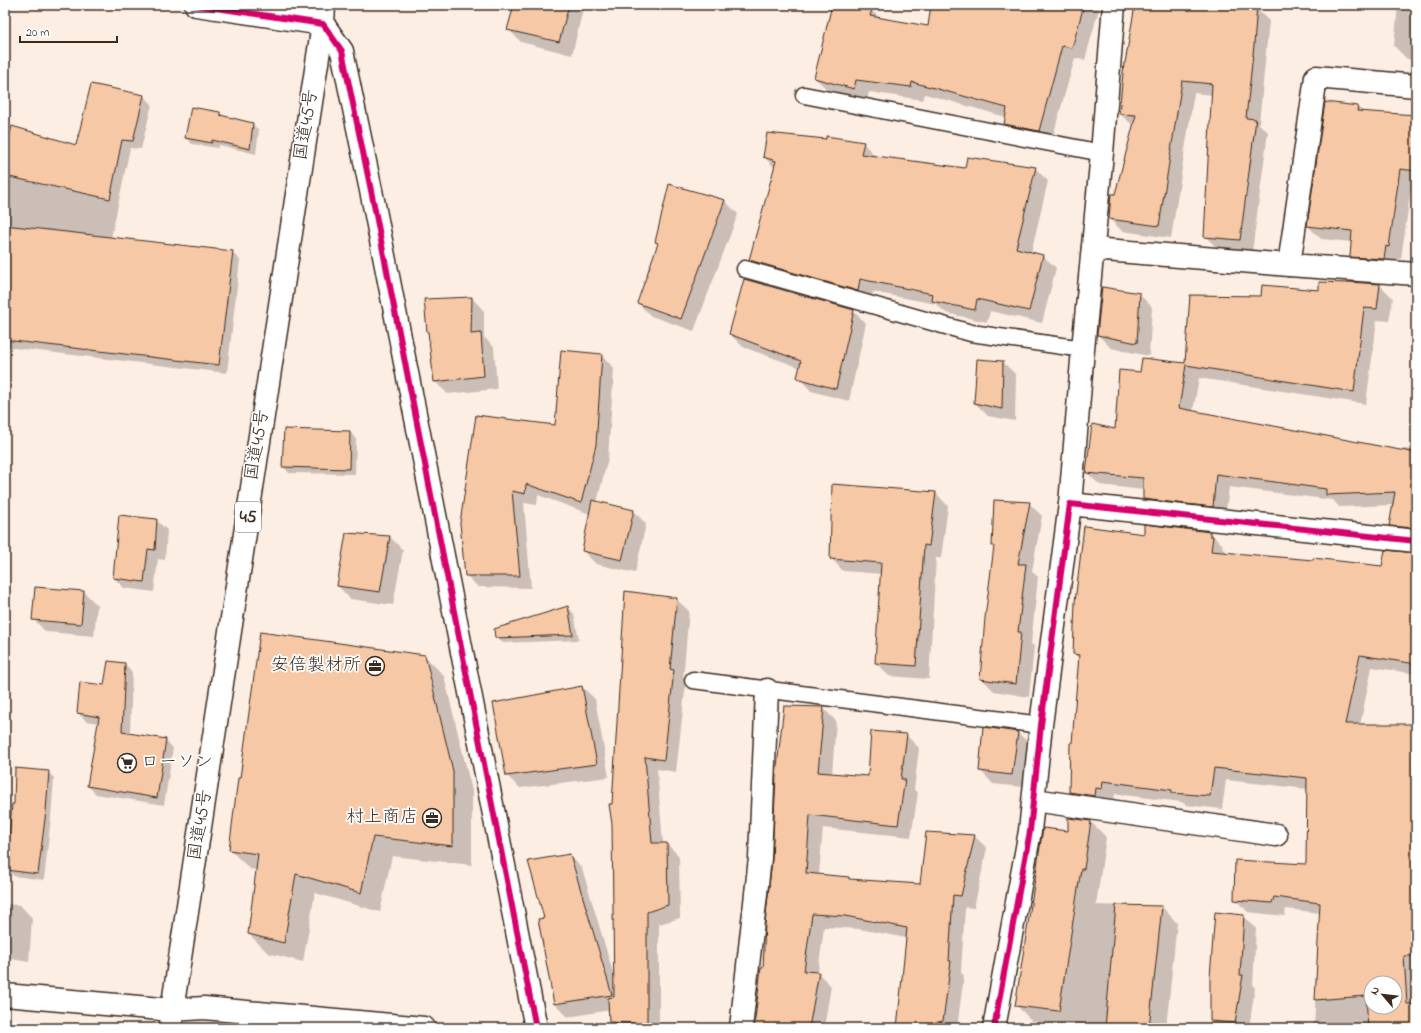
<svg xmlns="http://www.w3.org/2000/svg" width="1421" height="1033" font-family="'Indie Flower','Klee One',sans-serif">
	<rect width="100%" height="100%" fill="#fdeee4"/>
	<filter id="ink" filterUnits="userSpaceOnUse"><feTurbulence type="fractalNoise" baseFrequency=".025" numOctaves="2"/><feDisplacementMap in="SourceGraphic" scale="8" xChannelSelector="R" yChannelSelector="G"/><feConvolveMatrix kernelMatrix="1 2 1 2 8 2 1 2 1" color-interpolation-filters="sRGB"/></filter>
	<g filter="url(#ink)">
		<g fill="#0003" fill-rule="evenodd">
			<polygon points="515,5 584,5 572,55 521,42 508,29"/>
			<polygon points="833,5 871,10 880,18 929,27 932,5 1100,5 1085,60 1075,58 1051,143 1018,137 1005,124 1006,117 925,94 923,100 869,92 867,101 828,90 815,78"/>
			<polygon points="1136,5 1209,5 1257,9 1269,21 1259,124 1268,132 1252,252 1218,249 1205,236 1213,95 1194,93 1171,238 1122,231 1110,219 1134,126 1120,114 1126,64"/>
			<polygon points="1398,5 1416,5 1416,60 1407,59 1394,46"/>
			<polygon points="92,85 144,96 152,104 141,149 130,148 111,238 232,252 240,260 227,373 5,347 5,157 77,146"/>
			<polygon points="1358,107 1363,112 1416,116 1416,182 1412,181 1401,259 1399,259 1397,272 1364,269 1351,256 1352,242 1321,239 1308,226"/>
			<polygon points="220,113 224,117 252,124 259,130 256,154 219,145 218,148 192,144 186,138"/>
			<polygon points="863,143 876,157 966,169 1035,168 1048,181 1031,253 1043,256 1056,268 1042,323 990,311 987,322 946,313 936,304 873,292 870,303 763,273 750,260 775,168 764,157"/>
			<polygon points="669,185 725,201 738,214 694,331 651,316 638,303 659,244 656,241"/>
			<polygon points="1349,283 1380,285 1393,298 1389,321 1377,320 1366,404 1199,378 1193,411 1403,452 1403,449 1416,450 1416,539 1403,538 1390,525 1394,505 1339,507 1333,500 1229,487 1225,519 1157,512 1144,499 1144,490 1100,485 1087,473 1116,430 1141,373 1186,365 1262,297 1320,291 1349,284"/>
			<polygon points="1139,294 1152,307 1149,356 1111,348 1098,335"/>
			<polygon points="472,298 484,311 484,337 494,347 497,389 448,394 435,382"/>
			<polygon points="853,311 866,323 849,401 811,391 799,378 801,368 743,347 730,334"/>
			<polygon points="601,355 614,368 608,458 597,502 634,511 646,524 635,573 596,564 583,551 590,514 538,495 537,505 524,503 531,588 478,587 466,575 461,523 556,427"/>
			<polygon points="1003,362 1016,375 1015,421 988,416 975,403"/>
			<polygon points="350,432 356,439 355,474 289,473 283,466"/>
			<polygon points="936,493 948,506 941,558 936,558 929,679 889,676 876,663 882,574 843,571 831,558"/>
			<polygon points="1029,503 1042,516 1032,571 1038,577 1031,644 1034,646 1029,697 994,691 981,678 995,548 993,546"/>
			<polygon points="156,520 167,530 165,560 158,559 154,592 124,588 114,578"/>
			<path d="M1210,533L1223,545L1222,547L1226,550L1225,553L1383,568L1416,554V674L1372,667L1360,725H1416V1028H1314L1320,913L1286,909L1285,916L1248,912L1235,899L1307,865L1308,789L1226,780L1222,809L1186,805L1182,802L1115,794L1114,801L1083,805L1070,792L1080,659L1074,654L1145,535ZM1371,983H1395V1007H1371Z"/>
			<polygon points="347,534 390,537 403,550 393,605 350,599 338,586"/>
			<polygon points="84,592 97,605 94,636 46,632 33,619"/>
			<polygon points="676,599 689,611 683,679 686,683 676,772 657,769 663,844 667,844 679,856 680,918 659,924 659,1028 617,1028 610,1021 610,1010 568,1017 555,1004 545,919 569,855 582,868 614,976 613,805"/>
			<polygon points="568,607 574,614 579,640 503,643 496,637"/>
			<polygon points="5,634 11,640 5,682"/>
			<polygon points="425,656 444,676 472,791 472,865 392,856 380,912 315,893 303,962 268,953 249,934 257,870 250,869 230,850 241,779"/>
			<polygon points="125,664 132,672 130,734 165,740 173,748 164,805 96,794 88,786 99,723 86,721 78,713 105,686"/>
			<polygon points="582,687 595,699 609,777 520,788 507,776"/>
			<polygon points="823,708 836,721 832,774 869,777 906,735 919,748 914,790 918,793 911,837 823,828 819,875 849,878 851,880 921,885 974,836 987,848 974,908 965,907 961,973 964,975 957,1028 898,1028 907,938 859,929 824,927 818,973 831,986 824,1028 754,1028 764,969"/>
			<polygon points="984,728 1018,733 1031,745 1024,787 993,784 981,771"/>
			<polygon points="48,772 54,778 51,817 44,880 14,876 7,869 15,805"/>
			<polygon points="1091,822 1106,837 1096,905 1162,907 1177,923 1166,1028 1086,1028 1032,1021 1016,1005 1069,832"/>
			<polygon points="5,904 20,905 32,918 29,962 5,958"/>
			<polygon points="1243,916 1256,928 1253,986 1255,988 1249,1028 1212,1028 1211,977"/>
		</g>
		<g fill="#f7c8a6" stroke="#3b2a1e" fill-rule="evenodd">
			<polygon points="514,5 569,5 559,42 507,30"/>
			<polygon points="832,5 844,5 872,9 870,16 928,26 931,5 1084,5 1072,48 1062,46 1039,131 1004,124 1007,108 912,82 911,87 856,80 854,89 814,78"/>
			<polygon points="1135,5 1257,5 1254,45 1246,118 1256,119 1240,240 1204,237 1212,84 1182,81 1159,226 1109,219 1111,194 1115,194 1136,115 1119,114 1124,63 1125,63"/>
			<polygon points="91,84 144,95 133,141 122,140 110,199 5,176 5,153 12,126 76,145"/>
			<polygon points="1325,102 1358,106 1357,111 1416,115 1416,171 1400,169 1389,247 1386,246 1384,259 1350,257 1352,231 1307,226"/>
			<polygon points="191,107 220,112 220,115 253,123 250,149 212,140 212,143 185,138"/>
			<polygon points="767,133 826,139 826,136 864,142 861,154 965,168 967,157 1036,167 1016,248 1043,255 1029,311 977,299 975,310 932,301 933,294 860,279 858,291 749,260 776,161 763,157"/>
			<polygon points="669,184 725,200 681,319 637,303 658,243 655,242"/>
			<polygon points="5,225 233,251 219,365 5,340"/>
			<polygon points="744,279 854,310 836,389 797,378 801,361 729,334"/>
			<polygon points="1319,282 1348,283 1348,282 1380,284 1377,309 1364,308 1354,392 1186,365 1179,408 1416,453 1416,528 1389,526 1395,492 1326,495 1326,489 1216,474 1213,507 1143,499 1143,478 1086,473 1092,424 1115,429 1119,370 1140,372 1142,358 1185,363 1190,295 1261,296 1262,285 1319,290"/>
			<polygon points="1102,287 1140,293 1137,343 1097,335"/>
			<polygon points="472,297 471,334 481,333 484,376 434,382 428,332 427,332 424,299"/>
			<polygon points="561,350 602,354 596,445 581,503 526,484 525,494 512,491 520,576 465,576 460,523 476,415 555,425"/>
			<polygon points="977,359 1003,361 1002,409 974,403"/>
			<polygon points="284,429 350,431 349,469 282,467"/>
			<polygon points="832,484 936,492 929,546 924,545 916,666 875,663 881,563 830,559"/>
			<polygon points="592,500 634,510 622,560 582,551"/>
			<polygon points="994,500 1030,502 1018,564 1026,564 1018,632 1021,632 1016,684 980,679 985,618 994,546 992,546"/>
			<polygon points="119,515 157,519 155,550 148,549 144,582 113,578"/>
			<path d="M1144,524L1210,532V536H1213L1211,551L1313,560V558L1382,566L1385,550L1416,553V664L1360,655L1345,724H1416V847L1414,889H1416V908L1413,956H1404L1407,1004H1416V1028H1368L1366,996L1315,1000L1320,903L1274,897L1272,903L1234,900L1235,860L1306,864L1307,778L1214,768L1210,796L1172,793V790L1103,781L1102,789L1096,788L1095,796L1069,792L1070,743H1072L1079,655L1073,654L1075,602L1084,526L1144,534ZM1371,983H1395V1007H1371Z"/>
			<polygon points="346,533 390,536 380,592 337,586"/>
			<polygon points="35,587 84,591 81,624 32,620"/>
			<polygon points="625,591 677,598 670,669 674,670 664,760 645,757 652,843 667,843 668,905 647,912 647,1024 609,1022 608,998 614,997 612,824 609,804 612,804"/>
			<polygon points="568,606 573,635 495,638 494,629"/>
			<polygon points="260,632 425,655 453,771 453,846 373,837 361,893 296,874 284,943 248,934 258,854 229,850 238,778 240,778"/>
			<polygon points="108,661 125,663 122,732 166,739 157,798 87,786 99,717 77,713 80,682 104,685"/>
			<polygon points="582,686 597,764 506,776 493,703"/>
			<polygon points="784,706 824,707 818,772 868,776 871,731 907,734 901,779 905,779 898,825 810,815 806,873 849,877 849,879 920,884 926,832 975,835 961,896 953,895 949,961 951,961 943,1021 933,1023 932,1028 897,1028 907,928 845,916 812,914 804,971 819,972 809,1028 754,1028 761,968 763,968 765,924 772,859 776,775"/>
			<polygon points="983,727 1018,732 1012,775 979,771"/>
			<polygon points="15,768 49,771 46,811 38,874 6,870 12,804 14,804"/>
			<polygon points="1068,818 1091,821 1084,869 1081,869 1059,1011 1015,1006 1043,828 1068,831"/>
			<polygon points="570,854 612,995 554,1004 538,919 544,918 528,861"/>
			<polygon points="1116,905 1162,906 1149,1028 1105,1028"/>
			<polygon points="1215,912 1244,915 1240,975 1243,975 1235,1023 1210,1021 1210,977"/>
		</g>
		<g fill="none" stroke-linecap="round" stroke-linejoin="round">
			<g stroke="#3b2a1e" stroke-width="19">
				<g id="service">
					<polyline points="804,95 1102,153"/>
					<polyline points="745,269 971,333 1083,349"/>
					<polyline points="693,680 1041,725"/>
				</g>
			</g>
			<g stroke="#3b2a1e" stroke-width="25">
				<g id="minor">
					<polyline points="1093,249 1289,265 1416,274"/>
					<polyline points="1289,265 1316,77 1416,86"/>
					<polyline points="1070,504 1083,349 1102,153 1114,5"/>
					<polyline points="1034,800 1276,835"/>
					<polyline points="741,1028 760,858 767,690"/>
					<polyline points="994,1028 1030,831 1041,725 1070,504 1416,541"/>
				</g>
			</g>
			<g stroke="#3b2a1e" stroke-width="25">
				<g id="tertiary">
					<polyline points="196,5 323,24 342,51 374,205 536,1028"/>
					<polyline points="5,995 172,1010 204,1008 424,1028"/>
				</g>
			</g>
			<g stroke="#3b2a1e" stroke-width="25">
				<polyline id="trunk" points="171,1028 172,1010 323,24 324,5"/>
			</g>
			<use href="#service" stroke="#fff" stroke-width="16"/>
			<use href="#minor" stroke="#fff" stroke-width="22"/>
			<use href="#tertiary" stroke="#fff" stroke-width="22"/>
			<use href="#trunk" stroke="#fff" stroke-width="22"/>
			<g stroke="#fff" stroke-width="8">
				<g id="cycleway">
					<polyline points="196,5 323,24 342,51 374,205 536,1028"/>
					<polyline points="994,1028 1030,831 1041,725 1070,504 1416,541"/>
				</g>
			</g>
			<use href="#cycleway" stroke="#d6006c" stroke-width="6"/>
		</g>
	</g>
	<defs>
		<g id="office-ring" transform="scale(1)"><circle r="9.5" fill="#fff" stroke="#3b2a1e" stroke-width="1.5"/><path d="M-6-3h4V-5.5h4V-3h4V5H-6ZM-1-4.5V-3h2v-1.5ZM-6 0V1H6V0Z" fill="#3b2a1e"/></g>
		<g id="supermarket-ring" transform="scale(1)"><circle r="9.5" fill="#fff" stroke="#3b2a1e" stroke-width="1.5"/><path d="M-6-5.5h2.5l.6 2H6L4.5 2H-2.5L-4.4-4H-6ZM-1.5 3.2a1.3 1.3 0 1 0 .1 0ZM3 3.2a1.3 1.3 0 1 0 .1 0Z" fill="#3b2a1e"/></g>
	</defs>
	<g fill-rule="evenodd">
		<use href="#office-ring" x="375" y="666"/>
		<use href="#supermarket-ring" x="127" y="763"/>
		<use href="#office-ring" x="432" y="818"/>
	</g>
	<g text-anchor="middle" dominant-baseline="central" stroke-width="3.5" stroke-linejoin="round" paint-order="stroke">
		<rect fill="#fff" stroke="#766a62" stroke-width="1" x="235" y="502" width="26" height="30" rx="3"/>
		<g font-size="17" font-weight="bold" fill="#3b2a1e">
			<text x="248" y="517">45</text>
		</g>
		<g font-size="18" fill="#3b2a1e" stroke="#fff">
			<text transform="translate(307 125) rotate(-81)">国道45号</text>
			<text transform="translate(258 445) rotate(-81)">国道45号</text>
			<text transform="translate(201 825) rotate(-81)">国道45号</text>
		</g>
		<g font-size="18" fill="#3b2a1e" stroke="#fff" text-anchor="end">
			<text x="361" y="666">安倍製材所</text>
			<text x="141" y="763" text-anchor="start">ローソン</text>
			<text x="418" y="818">村上商店</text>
		</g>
	</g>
	<rect width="1421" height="1033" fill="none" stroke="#fff" stroke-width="20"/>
	<rect x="10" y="10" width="1401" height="1013" fill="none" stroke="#3b2a1e" stroke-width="1.5" filter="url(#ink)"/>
	<g transform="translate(1383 995) rotate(298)"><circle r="19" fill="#ffffff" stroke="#b1aaa5"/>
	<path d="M0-3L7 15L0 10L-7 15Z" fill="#3b2a1e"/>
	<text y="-6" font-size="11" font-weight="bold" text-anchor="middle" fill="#3b2a1e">N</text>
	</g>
	<path d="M20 36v6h97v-6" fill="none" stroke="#3b2a1e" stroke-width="2"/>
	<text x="26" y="36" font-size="12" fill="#3b2a1e" stroke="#ffffff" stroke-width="3" paint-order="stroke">20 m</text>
</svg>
